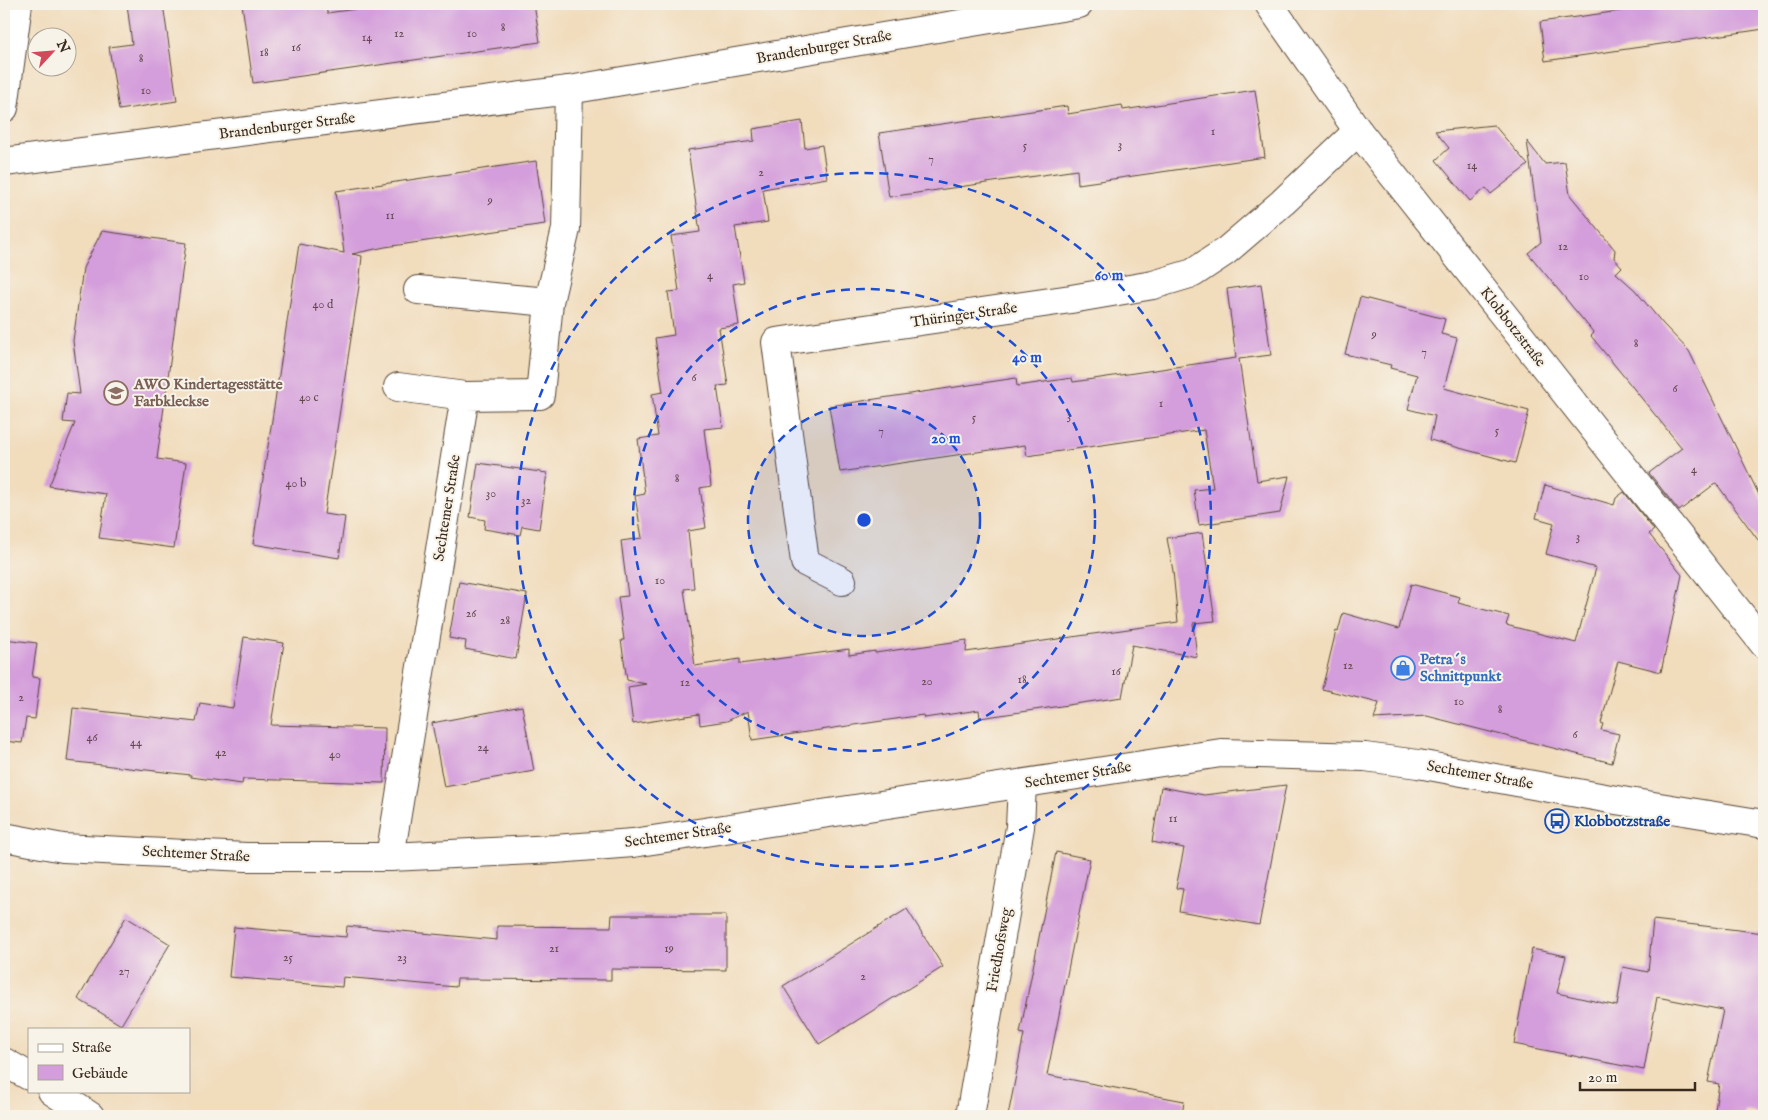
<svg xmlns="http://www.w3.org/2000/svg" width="1768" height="1120" font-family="'IM FELL English',serif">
	<rect width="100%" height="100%" fill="#f7f3e8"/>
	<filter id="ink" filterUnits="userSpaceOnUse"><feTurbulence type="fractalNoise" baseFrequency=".02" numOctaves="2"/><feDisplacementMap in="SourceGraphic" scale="10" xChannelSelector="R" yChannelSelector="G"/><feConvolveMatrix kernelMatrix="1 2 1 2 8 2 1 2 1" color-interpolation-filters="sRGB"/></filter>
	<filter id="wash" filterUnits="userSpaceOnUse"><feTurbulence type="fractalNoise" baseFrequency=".0096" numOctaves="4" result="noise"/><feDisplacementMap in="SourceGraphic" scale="20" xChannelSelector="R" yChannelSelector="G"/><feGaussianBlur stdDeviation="1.12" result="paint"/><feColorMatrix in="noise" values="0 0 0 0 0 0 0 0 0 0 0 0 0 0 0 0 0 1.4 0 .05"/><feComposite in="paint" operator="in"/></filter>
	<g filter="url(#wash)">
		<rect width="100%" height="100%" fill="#f1dcbc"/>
		<g id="blocks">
			<g fill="#d49ddb">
				<polygon points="127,4 163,4 177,101 119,110 109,47 132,44"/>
				<polygon points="242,4 326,4 327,13 392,4 534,4 540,42 253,83"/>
				<polygon points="1671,4 1764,4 1764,29 1545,61 1540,22"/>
				<polygon points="1255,90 1265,157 1078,184 1077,170 889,197 879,133 1067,106 1068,114 1122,105 1123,110"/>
				<polygon points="802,121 805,148 822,145 827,178 763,189 768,222 735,227 744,282 733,284 739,325 719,328 728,385 717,386 723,427 704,429 711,486 700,488 706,528 688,531 694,588 684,589 695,666 740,659 740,664 849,649 849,655 875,651 875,653 967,640 966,652 1178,622 1173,571 1167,538 1202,533 1215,621 1193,623 1197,657 1132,645 1122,697 980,718 979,710 924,718 923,715 752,740 748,711 727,721 700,725 699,714 633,724 628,687 646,684 627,680 621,640 624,640 618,597 628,596 621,541 642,538 635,496 645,494 638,439 658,436 652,394 663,392 655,338 674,335 668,292 679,291 671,236 700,232 688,150 754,141 753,129"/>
				<polygon points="1494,125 1528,165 1491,194 1486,188 1470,201 1436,160 1449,148 1435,131"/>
				<polygon points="1527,141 1545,164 1565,162 1570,195 1615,250 1614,258 1622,267 1616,273 1635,290 1663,324 1689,351 1764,505 1764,548 1716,483 1679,511 1649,473 1682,448 1591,336 1594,333 1528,253 1541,242"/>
				<polygon points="536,161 545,224 385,247 352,254 362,256 359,286 324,514 345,517 339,558 253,544 299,244 344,253 336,191"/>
				<polygon points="102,231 186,243 157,459 186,463 174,548 99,538 106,494 49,486 75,423 63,422 67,393 80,394 73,341 83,268"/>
				<polygon points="1261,284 1271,355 1239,359 1257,481 1289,476 1280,513 1199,525 1194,490 1213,488 1204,430 1027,456 1025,445 840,472 829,406 1016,378 1017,386 1072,378 1073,382 1236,358 1227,289"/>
				<polygon points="1360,297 1445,319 1441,334 1457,338 1444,388 1529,411 1515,463 1430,440 1435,416 1408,409 1417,375 1390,368 1391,365 1345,354"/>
				<polygon points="478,463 547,473 539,529 522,526 520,535 484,529 485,520 470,517"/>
				<polygon points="1545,485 1614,505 1616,498 1624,492 1654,530 1649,534 1682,575 1661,672 1618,661 1601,723 1603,724 1601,730 1619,734 1612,763 1427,716 1374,719 1379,703 1322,689 1336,631 1338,632 1343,613 1399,629 1411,584 1460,597 1458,603 1509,616 1506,625 1576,643 1596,568 1546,554 1554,523 1536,518"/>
				<polygon points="459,582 527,594 516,659 465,649 466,641 449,638"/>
				<polygon points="244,637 284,643 271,725 385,728 384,783 243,779 242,784 191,777 191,775 67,761 73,708 196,722 200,703 233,708"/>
				<polygon points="4,639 37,643 32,677 40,678 35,719 26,718 22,743 4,741"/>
				<polygon points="522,706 534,771 444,787 432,723"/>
				<polygon points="1286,785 1259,925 1179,911 1183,889 1176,888 1184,848 1152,842 1161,787 1204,795"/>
				<polygon points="1056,852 1090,859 1047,1075 1184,1101 1182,1116 1008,1116 1024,1034 1020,1033"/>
				<polygon points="907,909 943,967 819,1044 783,986"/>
				<polygon points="612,915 726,915 726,970 611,969 611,980 457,979 456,987 343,977 342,987 229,977 234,927 346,937 347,926 497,940 497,926 611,927"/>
				<polygon points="126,917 170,944 121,1025 78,999"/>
				<polygon points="1653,920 1764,933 1764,1114 1745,1111 1744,1116 1714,1116 1719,1084 1708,1082 1723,1010 1657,997 1644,1070 1514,1044 1532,949 1566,956 1557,993 1617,1006 1623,967 1648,972"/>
			</g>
		</g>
	</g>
	<g filter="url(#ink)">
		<use href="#blocks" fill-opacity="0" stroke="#564536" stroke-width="1"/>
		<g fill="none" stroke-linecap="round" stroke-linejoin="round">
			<g stroke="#564536" stroke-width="30">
				<g id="minor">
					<polyline points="1269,4 1358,131 1764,644"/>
					<polyline points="4,108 18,4"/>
					<polyline points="4,162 569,90 1079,4"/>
					<polyline points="418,290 549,302 566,229 569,90"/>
					<polyline points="398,387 465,396"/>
					<polyline points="842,581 805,562 776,342 1071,299 1153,285 1193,273 1226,251 1283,202 1358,131"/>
					<polyline points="390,857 465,396 540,395 549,302"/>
					<polyline points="4,1062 29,1076"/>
					<polyline points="52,1091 90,1116"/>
					<polyline points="970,1116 1020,827 1022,784"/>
				</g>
			</g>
			<g stroke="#564536" stroke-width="30">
				<polyline id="tertiary" points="4,837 63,848 246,857 390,857 555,849 633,843 1221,753 1365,757 1418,764 1616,800 1764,824"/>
			</g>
			<use href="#minor" stroke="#fff" stroke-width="28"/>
			<use href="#tertiary" stroke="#fff" stroke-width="28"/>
		</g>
	</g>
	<circle cx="864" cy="520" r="116" fill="#1d4ed8" fill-opacity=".12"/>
	<g fill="none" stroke="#1d4ed8" stroke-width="2.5" stroke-dasharray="9 6">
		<circle cx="864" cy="520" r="116"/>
		<circle cx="864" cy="520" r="231"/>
		<circle cx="864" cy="520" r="347"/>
	</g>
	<defs>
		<g id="school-ring" transform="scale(1.25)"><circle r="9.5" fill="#f7f3e8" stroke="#8d6e63" stroke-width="1.5"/><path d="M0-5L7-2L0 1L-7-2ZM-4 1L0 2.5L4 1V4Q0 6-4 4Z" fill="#8d6e63"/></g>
		<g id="shop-ring" transform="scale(1.25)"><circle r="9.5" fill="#f7f3e8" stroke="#3f7fe0" stroke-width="1.5"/><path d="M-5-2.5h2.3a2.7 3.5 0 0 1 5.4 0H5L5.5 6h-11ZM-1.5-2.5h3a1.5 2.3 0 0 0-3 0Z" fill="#3f7fe0"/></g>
		<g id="bus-ring" transform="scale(1.25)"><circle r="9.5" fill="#f7f3e8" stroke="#1a4fb4" stroke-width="1.5"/><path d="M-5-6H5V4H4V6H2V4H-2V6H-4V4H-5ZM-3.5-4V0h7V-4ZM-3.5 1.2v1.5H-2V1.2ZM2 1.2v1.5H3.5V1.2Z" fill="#1a4fb4"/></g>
	</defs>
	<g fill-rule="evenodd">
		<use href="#school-ring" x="116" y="393"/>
		<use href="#shop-ring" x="1403" y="668"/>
		<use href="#bus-ring" x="1557" y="821"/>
	</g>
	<g text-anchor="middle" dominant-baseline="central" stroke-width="4" stroke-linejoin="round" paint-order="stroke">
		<g font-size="12" fill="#61474d">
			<text x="503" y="27">8</text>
			<text x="399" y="33">12</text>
			<text x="472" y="33">10</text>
			<text x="367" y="37">14</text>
			<text x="296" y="47">16</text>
			<text x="264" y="52">18</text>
			<text x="141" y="58">8</text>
			<text x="146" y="90">10</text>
			<text x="1213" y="131">1</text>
			<text x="1120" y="144">3</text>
			<text x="1025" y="145">5</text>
			<text x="931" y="159">7</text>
			<text x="1472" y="165">14</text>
			<text x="761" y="172">2</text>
			<text x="490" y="200">9</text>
			<text x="390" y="215">11</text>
			<text x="1563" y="246">12</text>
			<text x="710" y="275">4</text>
			<text x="1584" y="276">10</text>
			<text x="323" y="304">40 d</text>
			<text x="1374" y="334">9</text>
			<text x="1636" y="343">8</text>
			<text x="1424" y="352">7</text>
			<text x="694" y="377">6</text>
			<text x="1675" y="388">6</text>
			<text x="309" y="397">40 c</text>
			<text x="1161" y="403">1</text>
			<text x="1069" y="415">3</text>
			<text x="974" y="417">5</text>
			<text x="1497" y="430">5</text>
			<text x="881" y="431">7</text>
			<text x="1694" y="469">4</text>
			<text x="677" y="478">8</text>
			<text x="296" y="483">40 b</text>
			<text x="491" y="493">30</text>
			<text x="526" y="500">32</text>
			<text x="1578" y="536">3</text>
			<text x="660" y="580">10</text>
			<text x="471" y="613">26</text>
			<text x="505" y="620">28</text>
			<text x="1348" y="665">12</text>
			<text x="1116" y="671">16</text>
			<text x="1022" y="679">18</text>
			<text x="927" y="681">20</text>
			<text x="685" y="682">12</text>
			<text x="21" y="697">2</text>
			<text x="1459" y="701">10</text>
			<text x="1500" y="709">8</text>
			<text x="1575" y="734">6</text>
			<text x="92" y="737">46</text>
			<text x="136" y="742">44</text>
			<text x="483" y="747">24</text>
			<text x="221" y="752">42</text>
			<text x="335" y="754">40</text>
			<text x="1173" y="818">11</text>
			<text x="554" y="948">21</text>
			<text x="669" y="948">19</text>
			<text x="288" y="957">25</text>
			<text x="402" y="957">23</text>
			<text x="124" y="971">27</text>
			<text x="863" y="976">2</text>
		</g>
		<g font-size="15" fill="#3b2a1e" stroke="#f7f3e8">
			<text transform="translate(824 47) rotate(-10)">Brandenburger Straße</text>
			<text transform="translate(287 126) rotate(-7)">Brandenburger Straße</text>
			<text transform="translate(964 315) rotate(-8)">Thüringer Straße</text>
			<text transform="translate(1513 327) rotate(52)">Klobbotzstraße</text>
			<text transform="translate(447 508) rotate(-81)">Sechtemer Straße</text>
			<text transform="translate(1078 775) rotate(-9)">Sechtemer Straße</text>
			<text transform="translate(1480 775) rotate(10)">Sechtemer Straße</text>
			<text transform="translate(678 835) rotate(-8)">Sechtemer Straße</text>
			<text transform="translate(196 854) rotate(3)">Sechtemer Straße</text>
			<text transform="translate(999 950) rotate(-80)">Friedhofsweg</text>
		</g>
		<g font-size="15" font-weight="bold" fill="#785e54" stroke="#f7f3e8" text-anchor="start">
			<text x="134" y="384">AWO Kindertagesstätte<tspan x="134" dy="17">Farbkleckse</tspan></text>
		</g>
		<g font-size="15" font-weight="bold" fill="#366cbe" stroke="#f7f3e8" text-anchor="start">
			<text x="1420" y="659">Petra´s<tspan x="1420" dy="17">Schnittpunkt</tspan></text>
		</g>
		<g font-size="15" font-weight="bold" fill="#164399" stroke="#f7f3e8" text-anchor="start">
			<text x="1574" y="821">Klobbotzstraße</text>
		</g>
	</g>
	<circle cx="864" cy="520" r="8" fill="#1d4ed8" stroke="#f7f3e8" stroke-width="2.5"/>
	<g font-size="15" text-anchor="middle" font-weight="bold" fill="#1d4ed8" stroke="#f7f3e8" stroke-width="4" stroke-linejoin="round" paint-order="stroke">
		<text x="1109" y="280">60 m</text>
		<text x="1027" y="362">40 m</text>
		<text x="946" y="443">20 m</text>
	</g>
	<rect width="1768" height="1120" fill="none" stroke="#f7f3e8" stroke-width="20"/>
	<rect x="28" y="1028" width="162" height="65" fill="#f7f3e8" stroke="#aca397"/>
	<rect x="38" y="1044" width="25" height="8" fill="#ffffff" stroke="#aca397"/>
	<text x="72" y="1052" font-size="15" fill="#3b2a1e">Straße</text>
	<rect x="38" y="1065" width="25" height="15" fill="#d49ddb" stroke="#aca397"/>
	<text x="72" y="1078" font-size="15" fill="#3b2a1e">Gebäude</text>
	<g transform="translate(52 52) rotate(64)"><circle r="24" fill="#f7f3e8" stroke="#aca397"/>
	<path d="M0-4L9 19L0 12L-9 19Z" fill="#d1495b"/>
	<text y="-8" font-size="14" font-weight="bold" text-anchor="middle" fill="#3b2a1e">N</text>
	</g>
	<path d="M1580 1082v8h115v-8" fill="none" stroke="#3b2a1e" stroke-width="2.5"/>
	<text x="1588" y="1082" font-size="15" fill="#3b2a1e" stroke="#f7f3e8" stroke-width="4" paint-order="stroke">20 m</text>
</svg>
